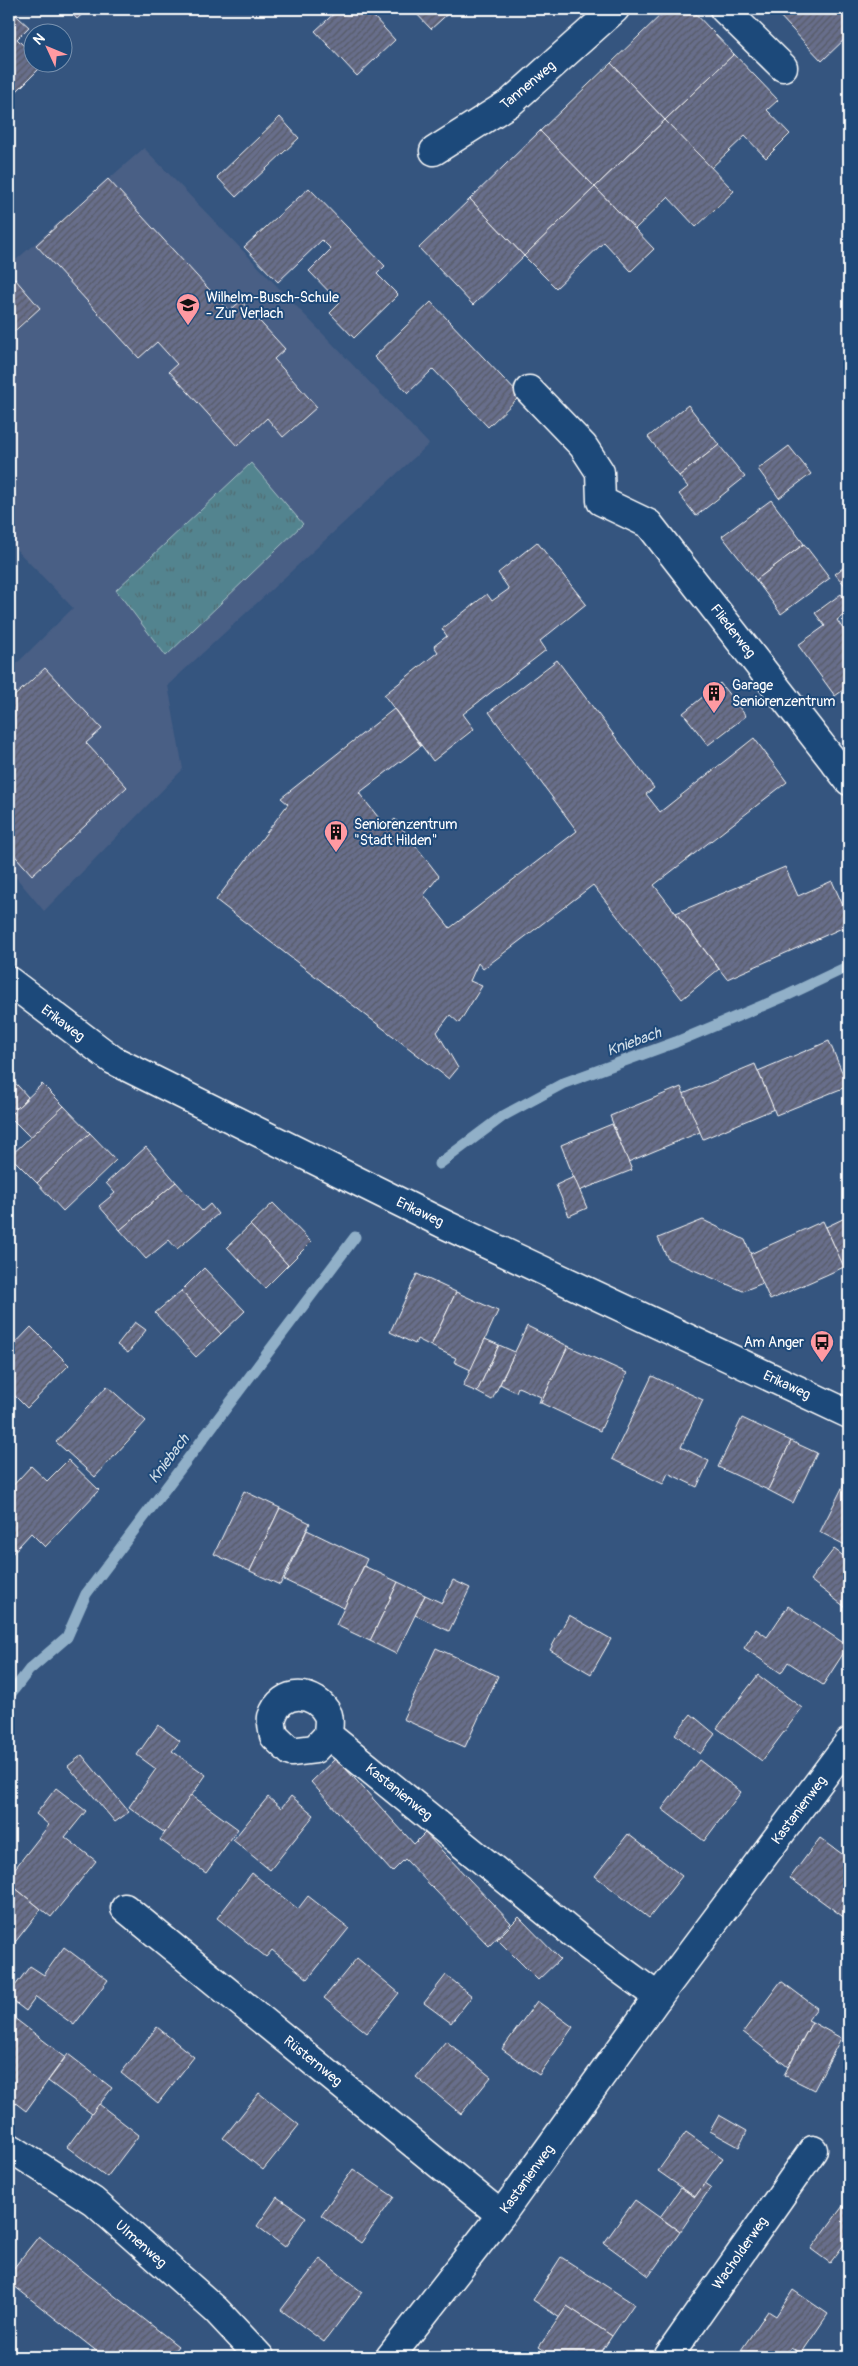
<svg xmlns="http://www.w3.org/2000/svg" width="858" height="2366" font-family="Pangolin,sans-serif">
	<defs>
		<pattern id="grass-tufts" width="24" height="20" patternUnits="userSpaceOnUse" patternTransform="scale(1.25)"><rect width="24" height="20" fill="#53848f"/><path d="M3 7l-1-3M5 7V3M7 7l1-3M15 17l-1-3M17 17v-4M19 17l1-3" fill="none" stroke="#506b71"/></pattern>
		<pattern id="building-hatch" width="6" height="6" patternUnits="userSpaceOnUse" patternTransform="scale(1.25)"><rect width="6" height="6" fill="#676e8b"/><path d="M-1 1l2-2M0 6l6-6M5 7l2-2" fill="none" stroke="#575a65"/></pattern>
	</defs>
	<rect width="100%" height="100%" fill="#35557f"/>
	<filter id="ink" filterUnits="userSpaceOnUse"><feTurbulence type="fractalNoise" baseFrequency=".02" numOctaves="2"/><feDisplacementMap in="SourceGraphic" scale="10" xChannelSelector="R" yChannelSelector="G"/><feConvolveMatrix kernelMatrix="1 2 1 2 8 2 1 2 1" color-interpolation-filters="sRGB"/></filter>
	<g filter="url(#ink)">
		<polygon fill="#485f85" points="144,148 429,444 168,685 183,769 44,911 9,869 9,671 73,608 9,542 9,266"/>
		<polygon fill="url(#grass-tufts)" stroke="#a9c2c7" points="251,463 303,524 166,656 116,590"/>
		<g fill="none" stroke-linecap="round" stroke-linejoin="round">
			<g stroke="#91b0c8" stroke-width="11">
				<polyline points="439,1164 503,1116 564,1083 676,1042 788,995 849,966"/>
				<polyline points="9,1696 29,1670 67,1637 86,1594 355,1237"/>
			</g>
		</g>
		<g fill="url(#building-hatch)" stroke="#fff">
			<polygon points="9,9 29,27 17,39 32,54 32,62 43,65 17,91 9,83"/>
			<polygon points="68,9 88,9 77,19"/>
			<polygon points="339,9 383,9 374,17 395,40 357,76 315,31"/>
			<polygon points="412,9 453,9 431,29"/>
			<polygon points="667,9 691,9 734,54 665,120 611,63"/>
			<polygon points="781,9 849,9 849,35 822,61 777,13"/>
			<polygon points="734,54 778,100 767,110 790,134 766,158 745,136 711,168 665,120"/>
			<polygon points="611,63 665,120 595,187 540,131"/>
			<polygon points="280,117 299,138 236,197 217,177"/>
			<polygon points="665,120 734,191 696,227 668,197 635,229 595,187"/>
			<polygon points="540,131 595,187 524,256 470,199"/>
			<polygon points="108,179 229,311 241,301 285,349 274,359 317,407 283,437 267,418 237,446 169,371 177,364 157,342 139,358 36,245"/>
			<polygon points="595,187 654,249 631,271 604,242 556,288 524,256"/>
			<polygon points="309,188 385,266 377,274 398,295 354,338 330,313 340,303 309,271 331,249 322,240 278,282 244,247"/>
			<polygon points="470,199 524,256 473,305 419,248"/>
			<polygon points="9,272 40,308 9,336"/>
			<polygon points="431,302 520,396 488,427 433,369 408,393 374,357"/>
			<polygon points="688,405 719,445 679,476 648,437"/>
			<polygon points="719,445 745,477 696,516 679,494 688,487 679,476"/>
			<polygon points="789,446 811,474 779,498 758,469"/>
			<polygon points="771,500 804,544 756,580 722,536"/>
			<polygon points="537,542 586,604 540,641 546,650 463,714 474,729 433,761 384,695 438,652 434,646 447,636 442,629 487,594 492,601 509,589 498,573"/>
			<polygon points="804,544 830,578 781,614 756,580"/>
			<polygon points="849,563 849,590 835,574"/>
			<polygon points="841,594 849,605 849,611 837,620 849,638 849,686 835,696 798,645 825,626 815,613"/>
			<polygon points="557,660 654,788 646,794 660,812 754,738 787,782 654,885 719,969 682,999 593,885 483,969 478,963 470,981 482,986 459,1023 450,1015 437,1032 458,1068 449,1079 216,900 288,804 281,798 394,709 421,746 359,793 386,827 395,819 439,876 424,895 450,928 577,831 489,712"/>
			<polygon points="45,668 102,729 86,743 127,787 32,875 9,849 9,701"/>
			<polygon points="720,683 746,716 708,745 683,713"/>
			<polygon points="785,867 798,896 832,881 849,919 849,925 727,979 676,913"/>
			<polygon points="829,1041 848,1086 776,1115 758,1071"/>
			<polygon points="755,1064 774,1109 703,1139 683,1094"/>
			<polygon points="9,1076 28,1097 9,1116"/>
			<polygon points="42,1084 64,1106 31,1138 9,1116"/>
			<polygon points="681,1087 700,1132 628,1162 610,1116"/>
			<polygon points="64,1106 90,1133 37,1183 10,1156"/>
			<polygon points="612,1124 632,1170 579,1191 561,1145"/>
			<polygon points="90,1133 116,1160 63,1211 37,1183"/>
			<polygon points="146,1147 176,1182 120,1230 99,1206 115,1193 106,1183"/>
			<polygon points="574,1177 587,1208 569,1216 556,1185"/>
			<polygon points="176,1182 202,1211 210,1204 218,1214 177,1249 169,1240 146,1259 120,1230"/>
			<polygon points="273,1203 311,1242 288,1265 250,1225"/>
			<polygon points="849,1216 849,1272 846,1274 826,1227"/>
			<polygon points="703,1220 745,1240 763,1283 743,1291 668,1259 658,1238"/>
			<polygon points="823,1221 844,1267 770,1300 750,1254"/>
			<polygon points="250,1225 288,1265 265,1288 227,1247"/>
			<polygon points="204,1268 245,1311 221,1334 181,1291"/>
			<polygon points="417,1274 456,1292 431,1346 417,1339 415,1344 390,1332"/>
			<polygon points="181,1291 221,1334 196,1357 155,1313"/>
			<polygon points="456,1292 498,1311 471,1370 454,1362 456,1358 431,1346"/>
			<polygon points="135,1322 146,1330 128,1353 117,1345"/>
			<polygon points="527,1326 568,1346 541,1403 539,1403 541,1397 518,1387 516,1392 500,1384"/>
			<polygon points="31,1327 69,1365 27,1408 9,1390 9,1350"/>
			<polygon points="485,1339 499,1345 477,1392 463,1386"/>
			<polygon points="499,1345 515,1352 492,1400 477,1392"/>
			<polygon points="568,1346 627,1373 600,1431 541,1403"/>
			<polygon points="652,1376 703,1400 681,1447 709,1461 697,1487 668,1473 663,1484 612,1459"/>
			<polygon points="107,1386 146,1421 95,1477 56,1442"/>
			<polygon points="742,1418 791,1441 768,1490 718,1467"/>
			<polygon points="791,1441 817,1453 793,1503 768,1490"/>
			<polygon points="68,1460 99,1490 45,1547 31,1533 9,1557 9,1490 31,1466 47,1481"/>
			<polygon points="849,1474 849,1541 847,1546 820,1532"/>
			<polygon points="244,1491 280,1508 250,1571 214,1554"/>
			<polygon points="280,1508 310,1523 280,1585 250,1571"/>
			<polygon points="307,1530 367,1559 344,1608 284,1580"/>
			<polygon points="834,1549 849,1560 849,1610 810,1580"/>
			<polygon points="364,1566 398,1582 370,1641 336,1625"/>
			<polygon points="453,1580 470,1588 449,1631 415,1615 425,1595 442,1603"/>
			<polygon points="398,1582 425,1595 396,1654 370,1641"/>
			<polygon points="788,1606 848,1646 823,1685 788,1662 781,1673 744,1648 756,1629 767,1637"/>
			<polygon points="569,1615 611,1639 591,1674 550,1650"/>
			<polygon points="436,1648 498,1676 465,1747 403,1719"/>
			<polygon points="758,1675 802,1708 762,1761 717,1728"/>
			<polygon points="691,1714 715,1734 700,1754 675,1734"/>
			<polygon points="158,1725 180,1741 172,1751 206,1775 165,1833 129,1807 156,1769 137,1755"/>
			<polygon points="82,1755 129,1812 115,1822 68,1766"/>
			<polygon points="336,1758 414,1844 425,1833 511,1923 489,1946 405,1859 392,1872 311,1782"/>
			<polygon points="699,1760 741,1792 704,1841 662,1809"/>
			<polygon points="56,1788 86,1811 65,1837 96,1861 51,1917 9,1883 9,1876 49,1825 36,1814"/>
			<polygon points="191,1795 238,1829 206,1873 160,1840"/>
			<polygon points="291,1796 314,1815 270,1870 233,1840 268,1797 281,1808"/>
			<polygon points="628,1834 682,1876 649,1918 595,1876"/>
			<polygon points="820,1838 849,1859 849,1921 790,1878"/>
			<polygon points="252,1873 298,1909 308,1896 349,1928 308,1979 272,1950 266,1957 217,1918"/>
			<polygon points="9,1883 41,1909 9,1950"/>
			<polygon points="519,1917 560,1959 538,1980 497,1939"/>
			<polygon points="64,1947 108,1980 74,2025 36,1997 26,2011 9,1998 9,1994 30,1966 44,1975"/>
			<polygon points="357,1958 399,1993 367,2033 324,1998"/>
			<polygon points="446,1975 472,1996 451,2023 424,2003"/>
			<polygon points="781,1981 817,2008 808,2020 812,2022 788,2067 743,2032"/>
			<polygon points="537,2001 573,2027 539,2075 502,2049"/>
			<polygon points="9,2014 65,2057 26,2111 9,2098"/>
			<polygon points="812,2022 841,2038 814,2090 784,2075"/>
			<polygon points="157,2027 194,2057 158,2103 121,2073"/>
			<polygon points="446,2041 491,2077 461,2114 416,2077"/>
			<polygon points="68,2054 112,2088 92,2114 48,2081"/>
			<polygon points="259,2093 299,2125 263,2170 223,2138"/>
			<polygon points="99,2104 139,2135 107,2177 67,2147"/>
			<polygon points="719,2115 747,2131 739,2147 710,2131"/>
			<polygon points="686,2132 723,2158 695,2197 658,2171"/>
			<polygon points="353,2169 394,2197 361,2243 321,2215"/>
			<polygon points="705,2183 711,2187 680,2232 660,2217 681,2188 695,2197"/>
			<polygon points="277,2197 306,2217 285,2247 257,2226"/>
			<polygon points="635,2200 680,2232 649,2276 604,2243"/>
			<polygon points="843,2206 849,2210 849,2238 830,2263 811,2249"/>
			<polygon points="39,2236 178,2346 171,2355 173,2357 104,2357 9,2282 9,2274"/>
			<polygon points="561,2257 634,2304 612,2336 567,2306 560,2318 533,2300"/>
			<polygon points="320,2259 362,2292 324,2342 281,2310"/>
			<polygon points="793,2290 828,2314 801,2354 791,2347 784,2357 770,2351 766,2357 737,2356 768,2311 776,2316"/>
			<polygon points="567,2306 612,2336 598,2357 554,2357 539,2347"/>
		</g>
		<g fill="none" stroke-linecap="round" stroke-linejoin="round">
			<g stroke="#fff" stroke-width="31">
				<g id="minor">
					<polyline points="724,9 783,67"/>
					<polyline points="434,151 511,102 615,9"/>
					<polyline points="529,390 583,446 600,472 601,501 649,524 849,781"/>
					<polyline points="9,981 113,1060 446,1225 849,1414"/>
					<path d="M328,1735L315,1749L291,1752L274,1736C273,1731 271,1722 272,1717C281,1688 316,1690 328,1715C330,1721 328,1729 328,1735L587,1945L658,1997"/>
					<polyline points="125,1908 501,2215"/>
					<polyline points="9,2147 93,2201 216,2310 260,2357"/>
					<polyline points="390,2357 501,2215 658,1997 849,1742"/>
					<polyline points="668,2357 813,2150"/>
				</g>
			</g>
			<use href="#minor" stroke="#1f4a7a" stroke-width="28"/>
		</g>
	</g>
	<defs>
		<g id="school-pin" transform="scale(1.25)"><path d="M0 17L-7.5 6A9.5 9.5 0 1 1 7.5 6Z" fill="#ff9aa2" stroke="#1f4a7a"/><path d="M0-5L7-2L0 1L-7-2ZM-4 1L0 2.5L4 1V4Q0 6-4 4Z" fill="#111"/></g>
		<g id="building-pin" transform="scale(1.25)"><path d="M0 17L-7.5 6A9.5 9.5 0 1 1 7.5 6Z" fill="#ff9aa2" stroke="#1f4a7a"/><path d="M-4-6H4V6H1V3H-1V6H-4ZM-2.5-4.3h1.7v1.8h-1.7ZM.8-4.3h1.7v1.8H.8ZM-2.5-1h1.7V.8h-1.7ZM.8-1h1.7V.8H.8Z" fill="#111"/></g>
		<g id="bus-pin" transform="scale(1.25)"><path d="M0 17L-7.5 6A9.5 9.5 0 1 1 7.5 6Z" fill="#ff9aa2" stroke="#1f4a7a"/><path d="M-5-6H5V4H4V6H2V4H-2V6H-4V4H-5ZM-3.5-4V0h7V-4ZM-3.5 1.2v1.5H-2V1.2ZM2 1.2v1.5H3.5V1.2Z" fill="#111"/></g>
	</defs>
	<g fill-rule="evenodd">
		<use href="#school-pin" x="188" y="305"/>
		<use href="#building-pin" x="714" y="693"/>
		<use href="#building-pin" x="336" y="832"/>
		<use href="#bus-pin" x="822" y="1342"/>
	</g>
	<g text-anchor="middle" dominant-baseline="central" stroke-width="4" stroke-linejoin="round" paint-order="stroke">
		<g font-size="14" fill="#fff" stroke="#1f4a7a">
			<text transform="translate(528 85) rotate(-40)">Tannenweg</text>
			<text transform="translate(733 631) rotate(52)">Fliederweg</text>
			<text transform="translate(63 1023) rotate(37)">Erikaweg</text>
			<text transform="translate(420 1212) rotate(26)">Erikaweg</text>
			<text transform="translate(787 1385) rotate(25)">Erikaweg</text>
			<text transform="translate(399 1792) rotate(39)">Kastanienweg</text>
			<text transform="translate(799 1810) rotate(-53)">Kastanienweg</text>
			<text transform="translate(313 2061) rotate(39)">Rüsternweg</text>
			<text transform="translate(527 2179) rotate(-54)">Kastanienweg</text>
			<text transform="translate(141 2244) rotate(42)">Ulmenweg</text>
			<text transform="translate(740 2253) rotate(-55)">Wacholderweg</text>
		</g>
		<g font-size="14" fill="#fff" stroke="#1f4a7a" text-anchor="start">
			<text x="206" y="297">Wilhelm-Busch-Schule<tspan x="206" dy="16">- Zur Verlach</tspan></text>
			<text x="732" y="685">Garage<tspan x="732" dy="16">Seniorenzentrum</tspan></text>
			<text x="354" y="824">Seniorenzentrum<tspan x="354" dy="16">"Stadt Hilden"</tspan></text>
			<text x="804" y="1342" text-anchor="end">Am Anger</text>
		</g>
		<g font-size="15" font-style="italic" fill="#d1dee8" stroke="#1f4a7a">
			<text transform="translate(634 1042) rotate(-20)">Kniebach</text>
			<text transform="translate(169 1459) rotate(-53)">Kniebach</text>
		</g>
	</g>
	<rect width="858" height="2366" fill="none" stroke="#1f4a7a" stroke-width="30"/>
	<rect x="15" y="15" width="828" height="2336" fill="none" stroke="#fff" stroke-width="2" filter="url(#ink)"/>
	<g transform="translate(48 48) rotate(314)"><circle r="24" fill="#1f4a7a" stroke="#7992af"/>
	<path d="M0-4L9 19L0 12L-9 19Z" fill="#ff9aa2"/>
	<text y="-8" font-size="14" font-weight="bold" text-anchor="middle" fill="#ffffff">N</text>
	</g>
</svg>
